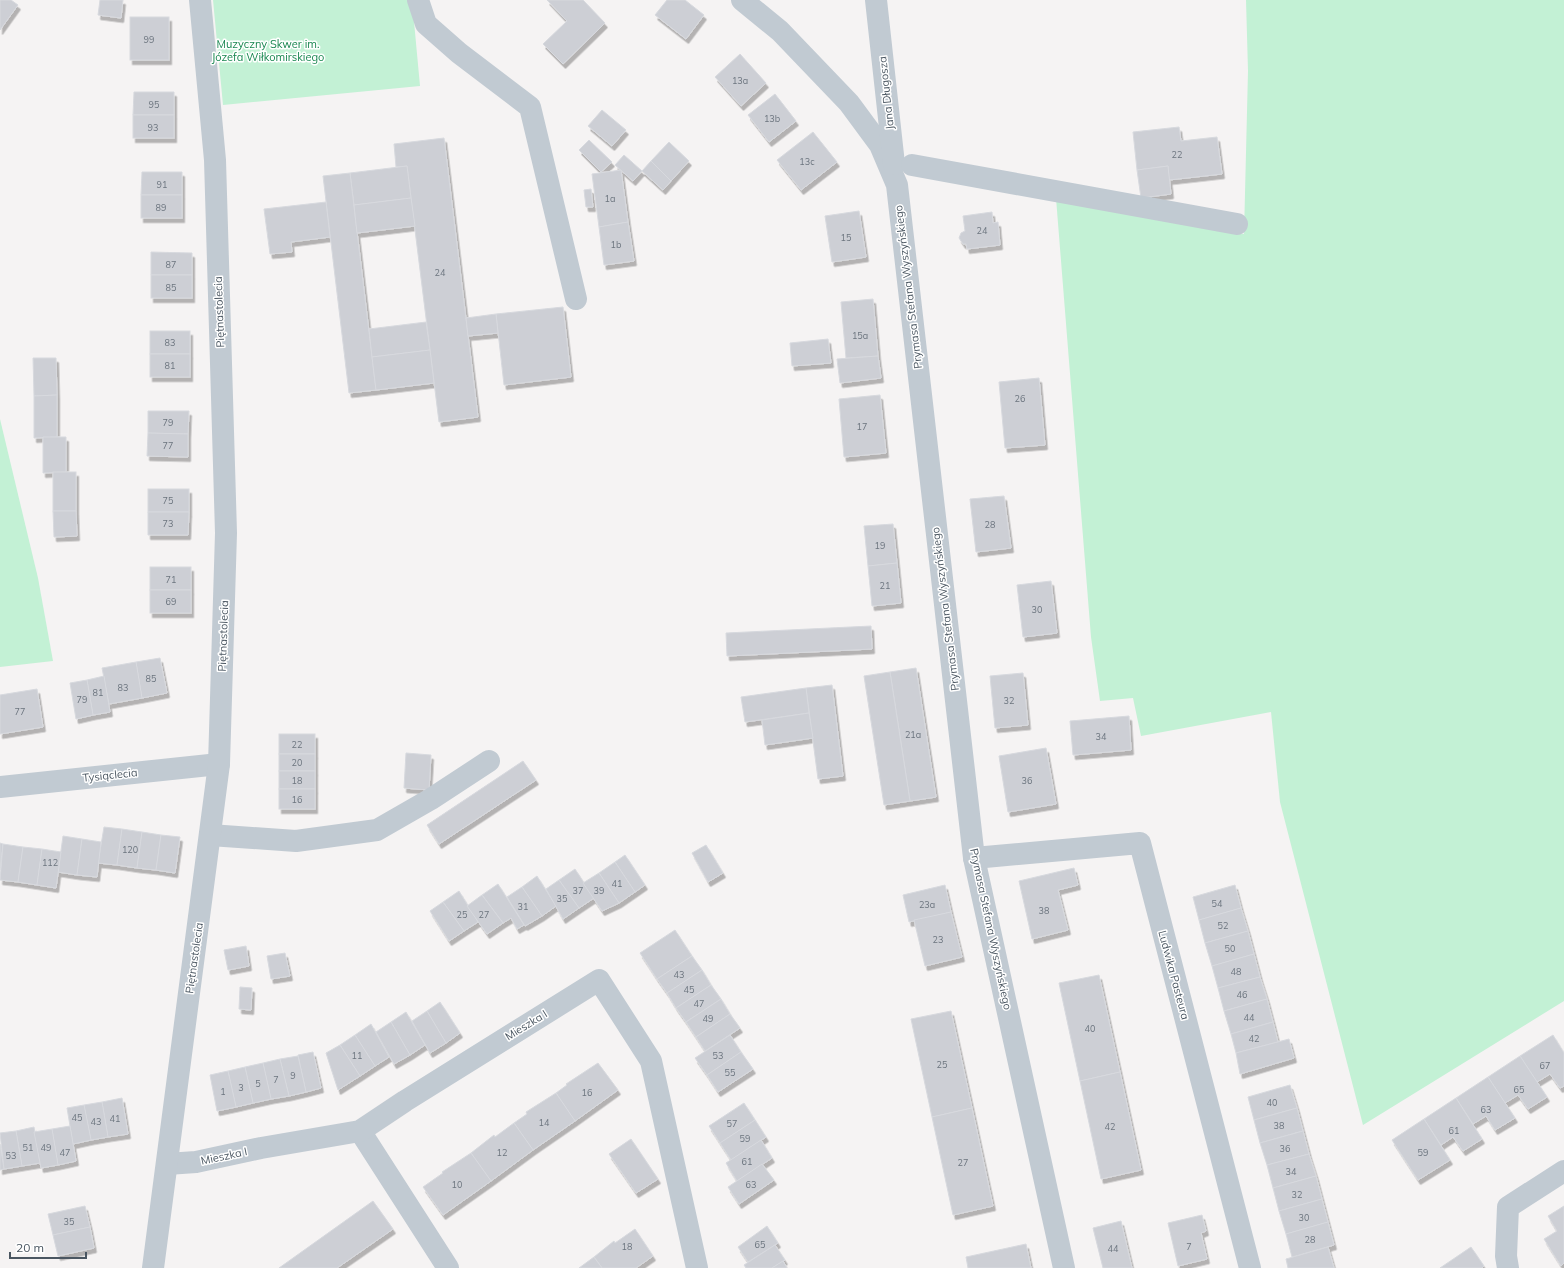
<svg xmlns="http://www.w3.org/2000/svg" width="1564" height="1268" font-family="Mulish,sans-serif">
	<defs>
		<filter id="shadow"><feDropShadow dx="2.5" dy="4.5" stdDeviation="0" flood-color="#0004"/></filter>
	</defs>
	<rect width="100%" height="100%" fill="#f5f3f3"/>
	<g fill="#c3f1d5">
		<polygon points="213,0 412,0 420,86 223,105"/>
		<polygon points="1246,0 1564,0 1564,1001 1363,1125 1280,802 1271,712 1141,736 1133,698 1100,701 1091,637 1056,198 1244,234 1248,71"/>
		<polygon points="0,419 38,578 53,661 0,667"/>
	</g>
	<g fill="#cdcfd5" stroke="#d7d9de" filter="url(#shadow)">
		<polygon points="0,0 11,0 18,5 0,30"/>
		<polygon points="100,0 123,0 121,18 98,15"/>
		<polygon points="547,0 583,0 605,23 563,64 543,44 567,21"/>
		<polygon points="667,0 685,0 704,15 686,39 655,15"/>
		<rect x="130" y="17" width="39" height="43"/>
		<polygon points="740,54 766,83 741,106 715,77"/>
		<polygon points="134,92 174,92 174,115 133,115"/>
		<polygon points="775,94 796,121 769,142 748,115"/>
		<polygon points="602,110 626,130 612,146 588,126"/>
		<rect x="133" y="115" width="41" height="23"/>
		<polygon points="1179,127 1181,141 1217,137 1222,174 1169,180 1168,166 1137,170 1133,132"/>
		<polygon points="813,132 837,162 801,190 777,160"/>
		<polygon points="444,138 478,417 439,422 407,166 396,167 394,144"/>
		<polygon points="589,140 612,162 601,172 579,150"/>
		<polygon points="669,142 689,161 671,181 651,161"/>
		<polygon points="624,155 642,171 633,181 615,165"/>
		<polygon points="651,161 671,181 663,190 642,171"/>
		<polygon points="407,166 411,198 354,205 350,173"/>
		<polygon points="1168,166 1171,194 1141,198 1137,170"/>
		<polygon points="621,170 628,222 599,227 592,174"/>
		<polygon points="142,172 182,172 182,195 141,195"/>
		<polygon points="350,173 376,390 349,393 323,176"/>
		<polygon points="591,189 593,207 586,207 584,190"/>
		<rect x="141" y="195" width="41" height="23"/>
		<polygon points="411,198 415,226 357,233 354,205"/>
		<polygon points="326,202 330,237 291,242 292,252 270,254 264,209"/>
		<polygon points="859,211 866,257 832,262 825,216"/>
		<polygon points="992,212 993,223 998,222 1000,245 967,249 966,244 963,244 959,238 961,233 965,231 963,216"/>
		<polygon points="628,222 634,261 604,265 599,227"/>
		<polygon points="151,252 192,253 192,275 151,275"/>
		<rect x="151" y="275" width="41" height="23"/>
		<polygon points="873,299 878,356 846,358 841,302"/>
		<polygon points="563,307 571,377 504,385 496,314"/>
		<polygon points="496,314 498,333 468,336 466,318"/>
		<polygon points="426,322 430,350 372,357 369,329"/>
		<rect x="150" y="331" width="40" height="23"/>
		<polygon points="828,339 831,363 792,366 790,343"/>
		<polygon points="430,350 434,383 376,390 372,357"/>
		<rect x="150" y="354" width="40" height="23"/>
		<polygon points="878,356 881,378 840,383 837,359"/>
		<polygon points="33,358 56,358 57,395 34,396"/>
		<polygon points="1039,378 1045,445 1005,448 999,382"/>
		<polygon points="57,395 57,437 34,438 34,396"/>
		<polygon points="880,395 886,453 844,457 839,399"/>
		<polygon points="148,411 189,411 188,434 148,433"/>
		<polygon points="148,433 188,434 188,457 147,456"/>
		<polygon points="43,437 66,437 66,472 43,473"/>
		<rect x="53" y="472" width="23" height="39"/>
		<rect x="148" y="489" width="41" height="23"/>
		<polygon points="1004,496 1011,548 976,552 970,499"/>
		<polygon points="53,511 76,511 77,536 54,537"/>
		<polygon points="148,512 189,512 188,535 148,535"/>
		<polygon points="893,524 897,563 868,566 864,526"/>
		<polygon points="897,563 901,603 872,606 868,566"/>
		<rect x="150" y="567" width="41" height="23"/>
		<polygon points="1051,581 1057,633 1023,637 1017,585"/>
		<rect x="150" y="590" width="41" height="23"/>
		<polygon points="871,626 872,649 727,656 726,633"/>
		<polygon points="160,658 167,693 142,698 136,662"/>
		<polygon points="136,662 142,698 109,704 102,668"/>
		<polygon points="916,668 936,797 910,801 890,672"/>
		<polygon points="890,672 910,801 884,805 864,676"/>
		<polygon points="1023,673 1028,725 995,728 990,676"/>
		<polygon points="104,676 110,712 93,715 87,680"/>
		<polygon points="87,680 93,715 76,719 70,683"/>
		<polygon points="832,685 843,776 818,779 806,688"/>
		<polygon points="806,688 809,713 745,722 741,697"/>
		<polygon points="37,689 43,727 0,734 0,695"/>
		<polygon points="809,713 813,738 765,745 762,720"/>
		<polygon points="1129,716 1131,750 1073,755 1070,721"/>
		<rect x="279" y="734" width="36" height="20"/>
		<polygon points="1046,748 1056,804 1008,812 999,756"/>
		<polygon points="406,753 431,755 429,790 404,788"/>
		<rect x="279" y="754" width="36" height="17"/>
		<polygon points="523,761 536,780 439,844 427,825"/>
		<rect x="279" y="771" width="36" height="18"/>
		<rect x="279" y="789" width="36" height="20"/>
		<polygon points="104,827 122,829 117,865 98,863"/>
		<polygon points="122,829 142,832 137,868 117,865"/>
		<polygon points="142,832 161,835 156,870 137,868"/>
		<polygon points="161,835 180,837 175,873 156,870"/>
		<polygon points="63,836 82,839 77,875 58,872"/>
		<polygon points="82,839 101,842 97,877 77,875"/>
		<polygon points="0,843 3,844 0,870"/>
		<polygon points="3,844 23,847 18,882 0,880"/>
		<polygon points="706,845 723,873 708,882 692,853"/>
		<polygon points="23,847 42,849 37,885 18,882"/>
		<polygon points="42,849 61,852 56,888 37,885"/>
		<polygon points="625,855 645,885 635,892 615,862"/>
		<polygon points="615,862 635,892 619,903 599,873"/>
		<polygon points="1074,868 1078,885 1058,890 1068,930 1032,939 1019,881"/>
		<polygon points="575,869 594,898 579,908 559,880"/>
		<polygon points="599,873 619,903 602,911 583,883"/>
		<polygon points="537,876 556,906 542,916 522,887"/>
		<polygon points="559,880 579,908 563,919 546,889"/>
		<polygon points="498,884 524,925 517,929 511,918 503,923 482,895"/>
		<polygon points="945,885 951,912 909,922 903,895"/>
		<polygon points="1235,885 1241,908 1199,920 1193,897"/>
		<polygon points="522,887 542,916 525,926 507,897"/>
		<polygon points="459,891 478,922 464,931 443,902"/>
		<polygon points="482,895 503,923 487,934 467,906"/>
		<polygon points="443,902 464,931 449,941 430,911"/>
		<polygon points="1241,908 1248,931 1205,943 1199,920"/>
		<polygon points="951,912 962,957 925,966 914,920"/>
		<polygon points="675,930 692,956 657,979 640,953"/>
		<polygon points="1248,931 1254,954 1212,966 1205,943"/>
		<polygon points="246,946 249,966 228,970 224,950"/>
		<polygon points="285,953 290,976 271,979 267,956"/>
		<polygon points="1254,954 1260,977 1218,988 1212,966"/>
		<polygon points="692,956 702,970 667,993 657,979"/>
		<polygon points="702,970 711,985 676,1008 667,993"/>
		<polygon points="1099,975 1120,1072 1080,1081 1059,983"/>
		<polygon points="1260,977 1267,999 1224,1011 1218,988"/>
		<polygon points="711,985 721,999 686,1022 676,1008"/>
		<polygon points="240,987 252,988 251,1010 239,1009"/>
		<polygon points="721,999 730,1014 696,1037 686,1022"/>
		<polygon points="1267,999 1273,1022 1231,1034 1224,1011"/>
		<polygon points="440,1002 460,1033 446,1043 427,1011"/>
		<polygon points="427,1011 446,1043 430,1053 412,1021"/>
		<polygon points="951,1011 972,1108 932,1117 911,1019"/>
		<polygon points="406,1012 425,1045 410,1055 391,1022"/>
		<polygon points="730,1014 740,1028 705,1051 696,1037"/>
		<polygon points="391,1022 410,1055 394,1064 376,1032"/>
		<polygon points="1273,1022 1278,1042 1236,1053 1231,1034"/>
		<polygon points="371,1024 389,1057 375,1066 355,1035"/>
		<polygon points="355,1035 375,1066 360,1076 340,1045"/>
		<polygon points="730,1035 741,1052 707,1075 695,1058"/>
		<polygon points="1553,1035 1564,1053 1564,1086 1560,1088 1550,1074 1537,1082 1520,1056"/>
		<polygon points="1289,1039 1294,1058 1240,1074 1236,1053"/>
		<polygon points="340,1045 360,1076 338,1090 326,1053"/>
		<polygon points="313,1052 321,1088 306,1092 298,1055"/>
		<polygon points="741,1052 753,1069 718,1092 707,1075"/>
		<polygon points="298,1056 306,1092 289,1096 280,1059"/>
		<polygon points="1520,1056 1547,1097 1528,1109 1518,1095 1505,1103 1488,1077"/>
		<polygon points="280,1059 289,1096 271,1099 263,1063"/>
		<polygon points="263,1063 271,1099 253,1103 245,1067"/>
		<polygon points="598,1063 618,1090 575,1121 556,1093 567,1085 566,1084"/>
		<polygon points="245,1067 253,1103 236,1107 228,1071"/>
		<polygon points="228,1071 236,1107 217,1111 210,1075"/>
		<polygon points="1120,1072 1141,1170 1101,1179 1080,1081"/>
		<polygon points="1488,1077 1515,1118 1495,1130 1486,1116 1473,1124 1456,1098"/>
		<polygon points="1290,1085 1297,1108 1254,1120 1248,1097"/>
		<polygon points="556,1093 575,1121 533,1150 514,1123 527,1114 526,1112"/>
		<polygon points="122,1098 128,1134 108,1137 102,1102"/>
		<polygon points="1456,1098 1482,1139 1463,1151 1453,1137 1441,1145 1424,1119"/>
		<polygon points="102,1102 108,1137 91,1140 84,1105"/>
		<polygon points="744,1103 755,1120 720,1143 709,1126"/>
		<polygon points="84,1105 91,1140 73,1144 67,1108"/>
		<polygon points="972,1108 993,1206 953,1215 932,1117"/>
		<polygon points="1297,1108 1303,1131 1260,1143 1254,1120"/>
		<polygon points="1424,1119 1450,1160 1418,1180 1392,1140"/>
		<polygon points="755,1120 766,1137 731,1160 720,1143"/>
		<polygon points="514,1123 533,1150 491,1181 471,1153 494,1135 495,1137"/>
		<polygon points="70,1126 76,1161 58,1165 52,1129"/>
		<polygon points="34,1127 40,1163 22,1166 16,1131"/>
		<polygon points="52,1129 58,1165 41,1168 34,1132"/>
		<polygon points="16,1131 22,1166 4,1169 0,1133"/>
		<polygon points="1303,1131 1309,1154 1267,1165 1260,1143"/>
		<polygon points="631,1139 658,1179 636,1193 609,1154"/>
		<polygon points="761,1140 772,1158 737,1181 726,1163"/>
		<polygon points="0,1144 4,1169 0,1170"/>
		<polygon points="471,1153 491,1181 443,1215 423,1187 443,1173 442,1172"/>
		<polygon points="1309,1154 1316,1176 1273,1188 1267,1165"/>
		<polygon points="762,1164 774,1180 739,1204 728,1187"/>
		<polygon points="1316,1176 1322,1199 1279,1211 1273,1188"/>
		<polygon points="1322,1199 1328,1222 1286,1234 1279,1211"/>
		<polygon points="373,1201 393,1229 337,1268 279,1268"/>
		<polygon points="85,1206 90,1227 53,1235 48,1214"/>
		<polygon points="1564,1206 1564,1263 1561,1266 1544,1239 1557,1231 1548,1216"/>
		<polygon points="1202,1215 1206,1231 1201,1233 1207,1259 1178,1266 1168,1223"/>
		<polygon points="1121,1221 1132,1268 1103,1268 1093,1228"/>
		<polygon points="1328,1222 1334,1245 1292,1257 1286,1234"/>
		<polygon points="767,1226 778,1243 748,1262 738,1247"/>
		<polygon points="90,1227 94,1248 58,1256 53,1235"/>
		<polygon points="635,1229 653,1256 636,1268 602,1268 594,1257 614,1241 615,1243"/>
		<polygon points="1026,1244 1031,1268 968,1268 966,1257"/>
		<polygon points="775,1245 785,1260 772,1268 746,1268 744,1265"/>
		<polygon points="1328,1247 1334,1268 1288,1268 1286,1259"/>
		<polygon points="1471,1247 1484,1266 1482,1268 1440,1268"/>
		<polygon points="594,1257 602,1268 579,1268"/>
		<polygon points="783,1261 787,1268 772,1268"/>
	</g>
	<g fill="none" stroke-linecap="round" stroke-linejoin="round">
		<g stroke="#c1cad2" stroke-width="22">
			<polyline points="418,0 426,24 459,53 530,107 576,299"/>
			<polyline points="742,0 780,31 849,103 880,145 897,185 974,858 1064,1268"/>
			<polyline points="876,0 894,164"/>
			<polyline points="912,165 1237,224"/>
			<polyline points="0,787 219,764"/>
			<polyline points="210,835 296,841 377,830 431,799 489,761"/>
			<polyline points="974,858 1140,843 1250,1268"/>
			<polyline points="360,1131 448,1268"/>
			<polyline points="167,1164 196,1162 261,1148 360,1131 405,1101 599,980 651,1061 697,1268"/>
			<polyline points="153,1268 219,764 226,533 215,160 200,0"/>
			<polyline points="1508,1268 1506,1256 1508,1207 1564,1171"/>
		</g>
	</g>
	<g text-anchor="middle" dominant-baseline="central" stroke-width="3" stroke-linejoin="round" paint-order="stroke">
		<g font-size="9" fill="#6b747e">
			<text x="149" y="39">99</text>
			<text x="740" y="80">13a</text>
			<text x="154" y="104">95</text>
			<text x="772" y="118">13b</text>
			<text x="153" y="127">93</text>
			<text x="1177" y="154">22</text>
			<text x="807" y="161">13c</text>
			<text x="162" y="184">91</text>
			<text x="610" y="198">1a</text>
			<text x="161" y="207">89</text>
			<text x="982" y="230">24</text>
			<text x="846" y="237">15</text>
			<text x="616" y="244">1b</text>
			<text x="171" y="264">87</text>
			<text x="440" y="272">24</text>
			<text x="171" y="287">85</text>
			<text x="860" y="335">15a</text>
			<text x="170" y="342">83</text>
			<text x="170" y="365">81</text>
			<text x="1020" y="398">26</text>
			<text x="168" y="422">79</text>
			<text x="862" y="426">17</text>
			<text x="168" y="445">77</text>
			<text x="168" y="500">75</text>
			<text x="168" y="523">73</text>
			<text x="990" y="524">28</text>
			<text x="880" y="545">19</text>
			<text x="171" y="579">71</text>
			<text x="885" y="585">21</text>
			<text x="171" y="601">69</text>
			<text x="1037" y="609">30</text>
			<text x="151" y="678">85</text>
			<text x="123" y="687">83</text>
			<text x="98" y="692">81</text>
			<text x="82" y="699">79</text>
			<text x="1009" y="700">32</text>
			<text x="20" y="711">77</text>
			<text x="913" y="734">21a</text>
			<text x="1101" y="736">34</text>
			<text x="297" y="744">22</text>
			<text x="297" y="762">20</text>
			<text x="297" y="780">18</text>
			<text x="1027" y="780">36</text>
			<text x="297" y="799">16</text>
			<text x="130" y="849">120</text>
			<text x="50" y="862">112</text>
			<text x="617" y="883">41</text>
			<text x="578" y="890">37</text>
			<text x="599" y="890">39</text>
			<text x="562" y="898">35</text>
			<text x="1217" y="903">54</text>
			<text x="927" y="904">23a</text>
			<text x="523" y="906">31</text>
			<text x="1044" y="910">38</text>
			<text x="462" y="914">25</text>
			<text x="484" y="914">27</text>
			<text x="1223" y="925">52</text>
			<text x="938" y="939">23</text>
			<text x="1230" y="948">50</text>
			<text x="1236" y="971">48</text>
			<text x="679" y="974">43</text>
			<text x="689" y="989">45</text>
			<text x="1242" y="994">46</text>
			<text x="699" y="1003">47</text>
			<text x="1249" y="1017">44</text>
			<text x="708" y="1018">49</text>
			<text x="1090" y="1028">40</text>
			<text x="1254" y="1038">42</text>
			<text x="357" y="1055">11</text>
			<text x="718" y="1055">53</text>
			<text x="942" y="1064">25</text>
			<text x="1545" y="1065">67</text>
			<text x="730" y="1072">55</text>
			<text x="293" y="1075">9</text>
			<text x="276" y="1079">7</text>
			<text x="258" y="1083">5</text>
			<text x="241" y="1087">3</text>
			<text x="1519" y="1089">65</text>
			<text x="223" y="1091">1</text>
			<text x="587" y="1092">16</text>
			<text x="1272" y="1102">40</text>
			<text x="1486" y="1109">63</text>
			<text x="77" y="1117">45</text>
			<text x="115" y="1118">41</text>
			<text x="96" y="1121">43</text>
			<text x="544" y="1122">14</text>
			<text x="732" y="1123">57</text>
			<text x="1279" y="1125">38</text>
			<text x="1110" y="1126">42</text>
			<text x="1454" y="1130">61</text>
			<text x="745" y="1138">59</text>
			<text x="28" y="1147">51</text>
			<text x="46" y="1147">49</text>
			<text x="1285" y="1148">36</text>
			<text x="65" y="1152">47</text>
			<text x="502" y="1152">12</text>
			<text x="1423" y="1152">59</text>
			<text x="11" y="1155">53</text>
			<text x="747" y="1161">61</text>
			<text x="963" y="1162">27</text>
			<text x="1291" y="1171">34</text>
			<text x="457" y="1184">10</text>
			<text x="751" y="1184">63</text>
			<text x="1297" y="1194">32</text>
			<text x="1304" y="1217">30</text>
			<text x="69" y="1221">35</text>
			<text x="1310" y="1239">28</text>
			<text x="760" y="1244">65</text>
			<text x="627" y="1246">18</text>
			<text x="1189" y="1246">7</text>
			<text x="1113" y="1248">44</text>
		</g>
		<g font-size="11" fill="#17864f" stroke="#fff">
			<text x="268" y="44">Muzyczny Skwer im.<tspan x="268" dy="13">Józefa Wiłkomirskiego</tspan></text>
		</g>
		<g font-size="11" fill="#4a5661" stroke="#fff">
			<text transform="translate(886 93) rotate(-96)">Jana Długosza</text>
			<text transform="translate(908 287) rotate(-97)">Prymasa Stefana Wyszyńskiego</text>
			<text transform="translate(219 312) rotate(-92)">Piętnastolecia</text>
			<text transform="translate(945 609) rotate(-97)">Prymasa Stefana Wyszyńskiego</text>
			<text transform="translate(223 636) rotate(-88)">Piętnastolecia</text>
			<text transform="translate(110 775) rotate(-6)">Tysiąclecia</text>
			<text transform="translate(991 929) rotate(78)">Prymasa Stefana Wyszyńskiego</text>
			<text transform="translate(194 958) rotate(-82)">Piętnastolecia</text>
			<text transform="translate(1174 975) rotate(75)">Ludwika Pasteura</text>
			<text transform="translate(526 1025) rotate(-32)">Mieszka I</text>
			<text transform="translate(224 1156) rotate(-12)">Mieszka I</text>
		</g>
	</g>
	<path d="M10 1252v6h76v-6" fill="none" stroke="#4a5661" stroke-width="2"/>
	<text x="16" y="1252" font-size="12" fill="#4a5661" stroke="#ffffff" stroke-width="3" paint-order="stroke">20 m</text>
</svg>
